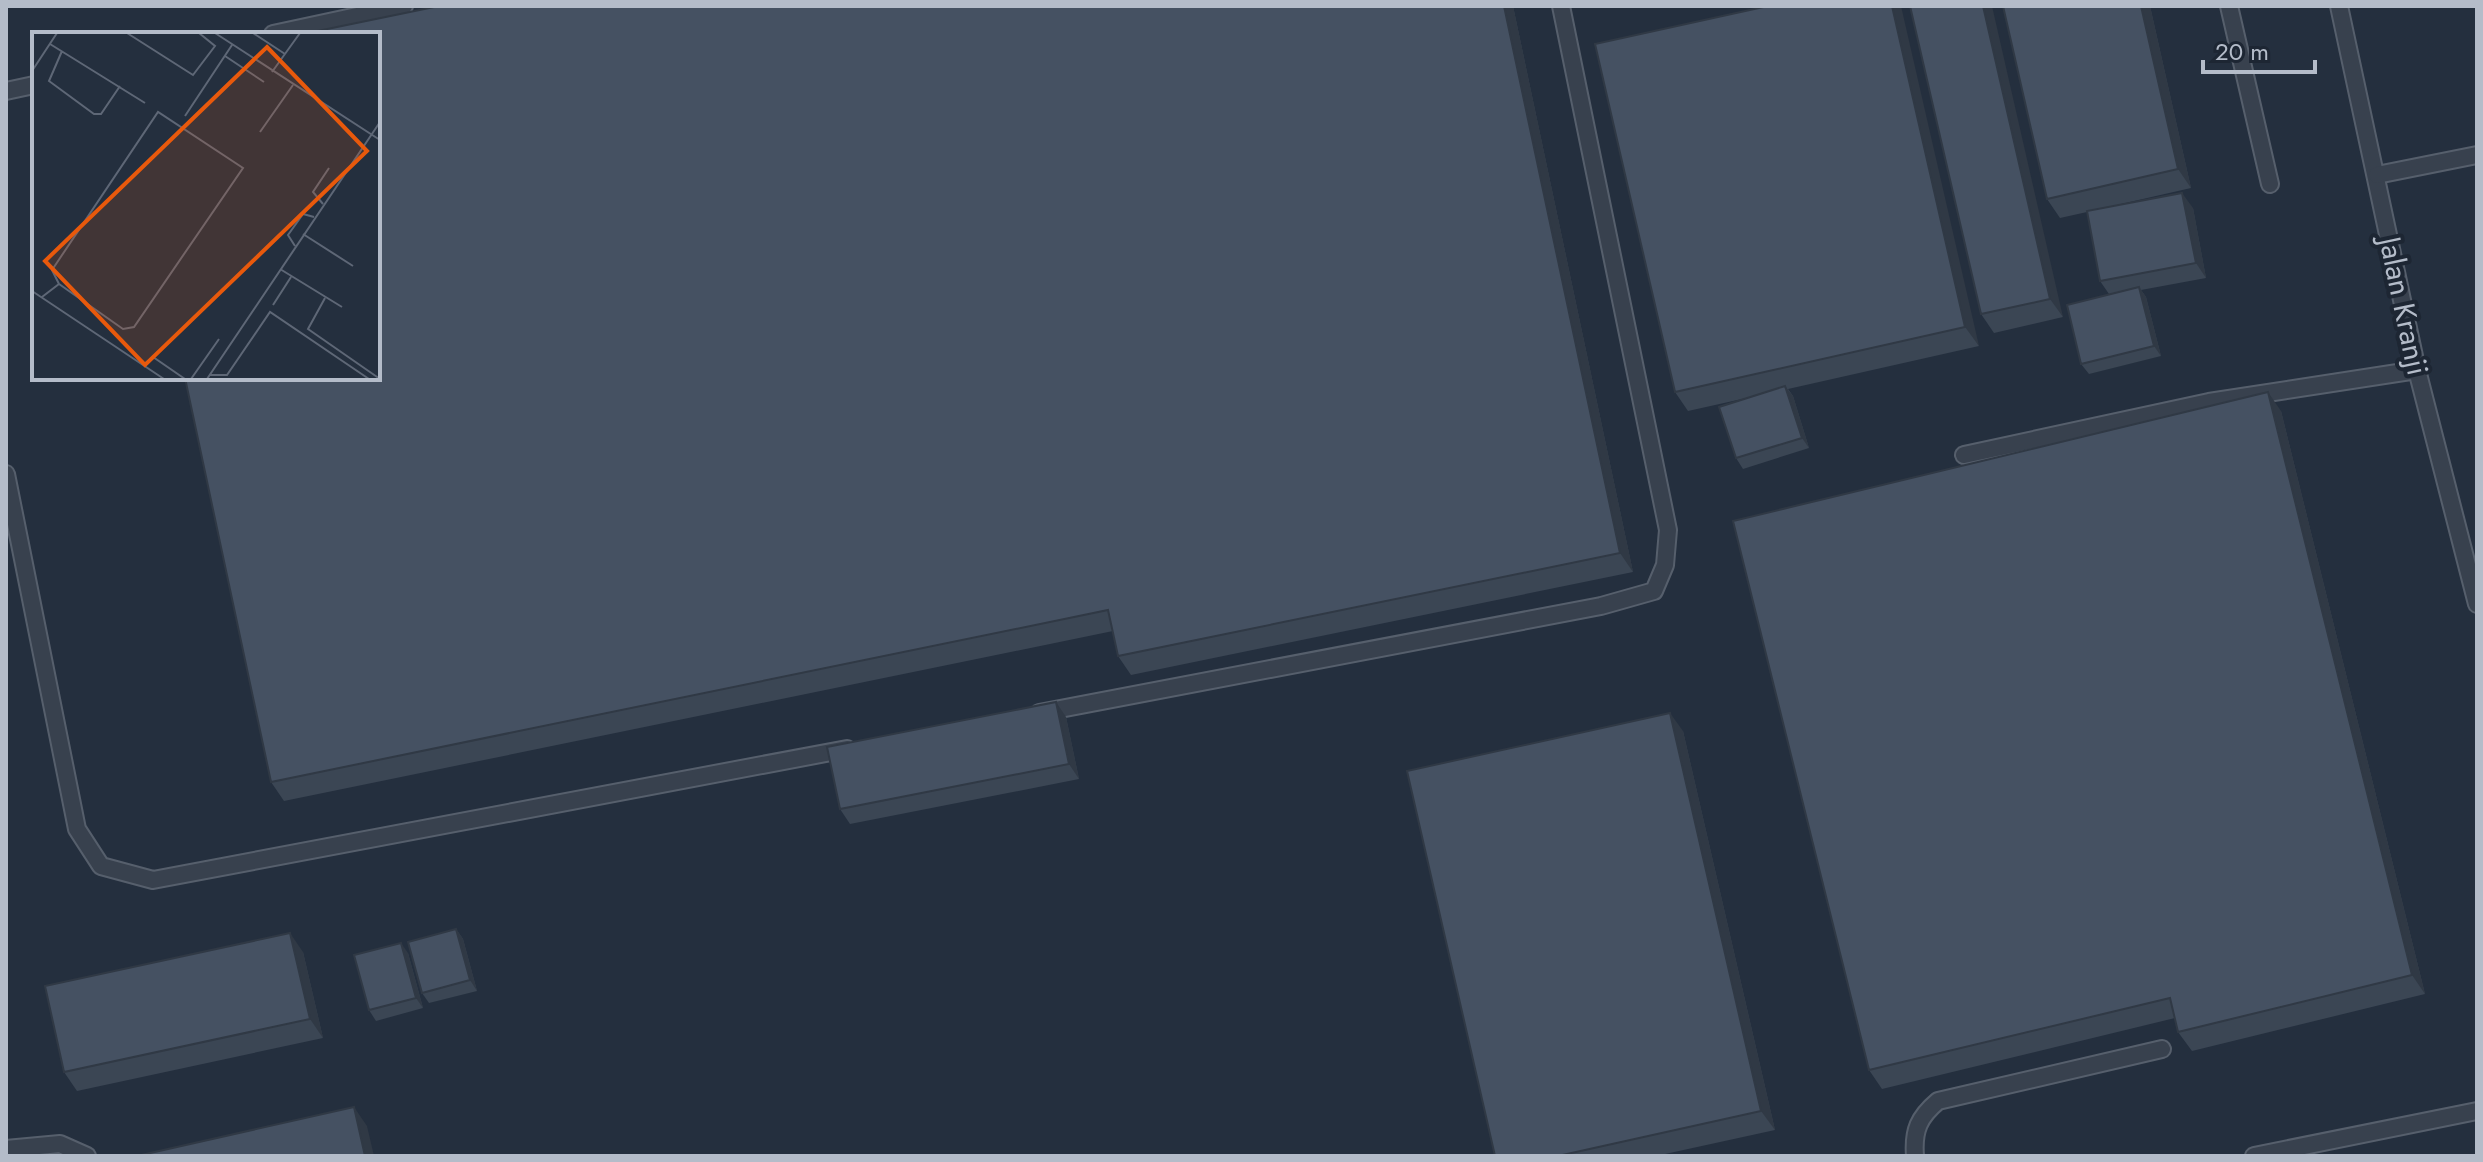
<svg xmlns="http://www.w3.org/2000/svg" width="2483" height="1162" font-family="Jost,sans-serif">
	<rect width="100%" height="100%" fill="#242f3e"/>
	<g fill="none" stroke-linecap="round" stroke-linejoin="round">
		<g stroke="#565f6c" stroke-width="20">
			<g id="service">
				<polyline points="2229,6 2270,184"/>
				<polyline points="2339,6 2417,370 2477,604"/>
				<polyline points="273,34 404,6"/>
				<polyline points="6,91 34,85"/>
				<polyline points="2377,175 2477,155"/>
				<polyline points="1964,455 2209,402 2417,370"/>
				<polyline points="6,474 77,829 101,866 153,880 847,749"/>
				<polyline points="1039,713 1601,606 1654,591 1665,565 1668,530 1561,6"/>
				<polyline points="6,1149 60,1144 87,1156"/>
				<path d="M1915,1156C1913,1130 1919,1117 1938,1101L2162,1049"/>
				<polyline points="2254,1156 2477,1111"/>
			</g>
		</g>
		<use href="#service" stroke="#38414e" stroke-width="16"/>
	</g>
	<g fill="#3b4654">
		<polygon points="1513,6 1633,572 1131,675 1118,656 1113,631 284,801 271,782"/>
		<polygon points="1768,6 1979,346 1788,389 1793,396 1809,448 1743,469 1736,458 1751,397 1688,411 1675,392"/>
		<polygon points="1910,6 2063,317 1994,333 1981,314"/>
		<polygon points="2003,6 2150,6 2191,188 2108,207 2193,208 2206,278 2141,290 2146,297 2161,356 2089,374 2081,364 2109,294 2100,281 2087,212 2060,218 2047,199"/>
		<polygon points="2281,411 2425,994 2192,1051 2178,1032 2175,1018 1882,1089 1869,1070"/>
		<polygon points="1066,717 1079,779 850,824 840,809"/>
		<polygon points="1683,731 1775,1130 1656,1156 1495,1156"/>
		<polygon points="456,929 463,939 477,991 429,1003 422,993"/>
		<polygon points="303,952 323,1038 77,1091 64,1072"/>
		<polygon points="408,953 423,1008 376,1021 369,1010"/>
	</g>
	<g fill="#303945">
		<polygon points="1504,6 1513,6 1633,572 1620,553"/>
		<polygon points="1892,6 1901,6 1979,346 1965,327"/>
		<polygon points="1983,6 1992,6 2063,317 2050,299"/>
		<polygon points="2141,6 2150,6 2191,188 2178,169"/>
		<polygon points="2182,193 2193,208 2206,278 2196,263"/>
		<polygon points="2139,287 2146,297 2161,356 2154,346"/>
		<polygon points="1785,386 1793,396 1809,448 1802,438"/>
		<polygon points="2268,392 2281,411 2425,994 2412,975"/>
		<polygon points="1056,702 1066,717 1079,779 1069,764"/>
		<polygon points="1670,713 1683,731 1775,1130 1761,1111"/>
		<polygon points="456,929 463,939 477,991 470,980"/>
		<polygon points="290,933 303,952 323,1038 310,1019"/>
		<polygon points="401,943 408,953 423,1008 416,998"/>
		<polygon points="354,1107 367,1126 374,1156 365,1156"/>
	</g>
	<g fill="#455162" stroke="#303945" stroke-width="2">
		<polygon points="439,6 1504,6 1620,553 1118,656 1108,610 271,782 185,378 378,378 378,34 303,34"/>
		<polygon points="1768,6 1892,6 1965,327 1675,392 1595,44"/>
		<polygon points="1910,6 1983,6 2050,299 1981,314"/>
		<polygon points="2003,6 2141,6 2178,169 2047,199"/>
		<polygon points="2182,193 2196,263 2100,281 2087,211"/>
		<polygon points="2139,287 2154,346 2081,364 2067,305"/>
		<polygon points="1785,386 1802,438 1736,458 1719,407"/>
		<polygon points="2268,392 2412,975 2178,1032 2170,998 1869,1070 1733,521"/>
		<polygon points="1056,702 1069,764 840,809 827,747"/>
		<polygon points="1670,713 1761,1111 1558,1156 1495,1156 1407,771"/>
		<polygon points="456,929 470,980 422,993 408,942"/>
		<polygon points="290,933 310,1019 64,1072 45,986"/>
		<polygon points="401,943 416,998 369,1010 354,955"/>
		<polygon points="354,1107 365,1156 137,1156"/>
	</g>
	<g text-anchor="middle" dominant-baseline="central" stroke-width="8" stroke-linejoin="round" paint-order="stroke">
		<g font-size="30" fill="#b4bcc9" stroke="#1d2633">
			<text transform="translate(2404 306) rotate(78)">Jalan Kranji</text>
		</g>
	</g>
	<g transform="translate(32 32)">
		<rect width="348" height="348" fill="#242f3e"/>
		<path fill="none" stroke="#5e6776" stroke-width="2" d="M95,1L161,43L183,14L167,1M183,1L348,108M221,1L253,22M18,12L113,71M30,19L17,49L62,82H69L88,54M193,24L232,50M0,39L25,1M240,40L268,1M153,84L200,13M228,100L261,53M291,172L281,160L297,136M271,202L321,234M263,214L256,203L271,182L282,185M248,237L310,275M0,259L132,347M10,265L27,252L91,297L102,295L211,136L126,80L20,238L27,252M293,266L276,297L348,347M241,273L259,245M111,333L121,325L153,347M177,343H195L238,280L337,347M159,347L187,307M175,347L348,90"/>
		<path fill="#e8590c" fill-opacity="0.15" stroke="#e8590c" stroke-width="4" d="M235,15L335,119L113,333L13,229Z"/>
		<rect width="348" height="348" fill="none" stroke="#b4bcc9" stroke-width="4"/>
	</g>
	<rect width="2483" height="1162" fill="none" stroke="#b4bcc9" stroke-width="16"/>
	<path d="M2203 60v12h112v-12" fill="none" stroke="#b4bcc9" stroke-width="4"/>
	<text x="2215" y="60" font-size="24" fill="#b4bcc9" stroke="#1d2633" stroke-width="6" paint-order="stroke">20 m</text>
</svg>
